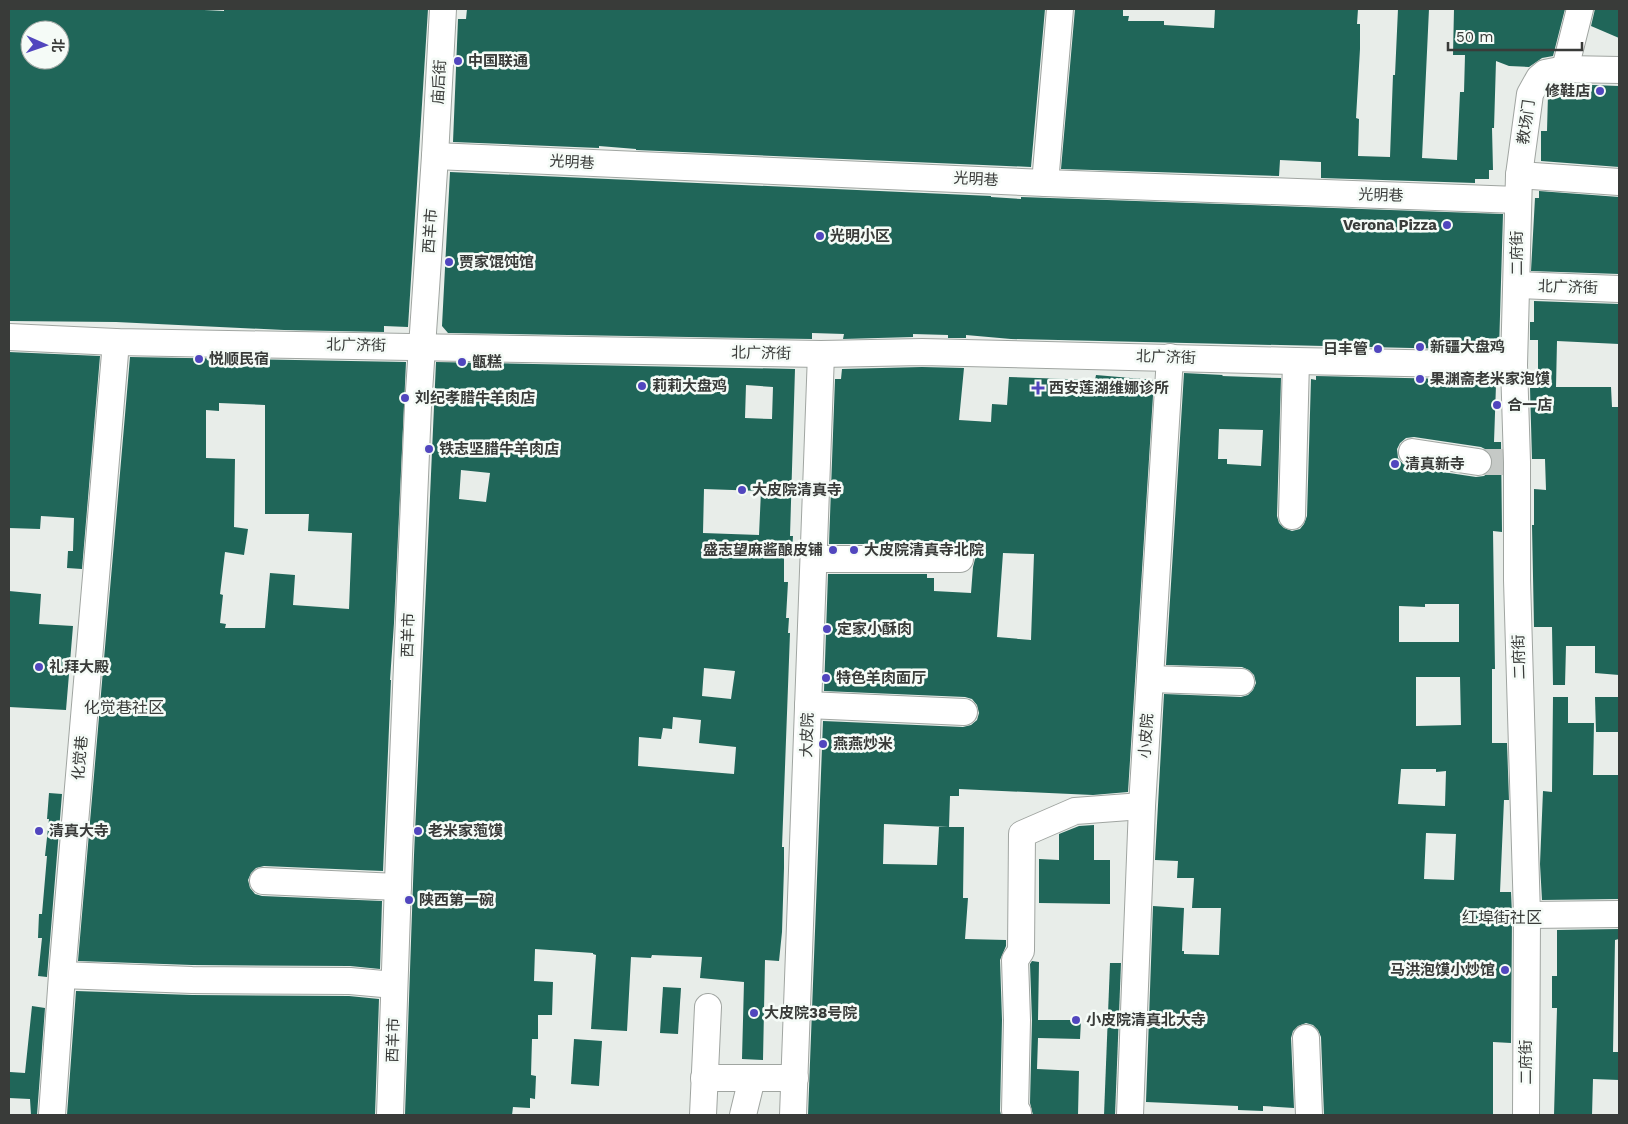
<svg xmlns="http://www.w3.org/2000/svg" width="1628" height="1124" font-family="'Work Sans','Noto Sans SC',sans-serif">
	<rect width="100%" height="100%" fill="#e8ede9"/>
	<g fill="#206659" fill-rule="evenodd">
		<path d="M9,9H184L224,11V9H428L408,327L384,326V332L284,330L116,322L9,321ZM30,30H60V60H30Z"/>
		<polygon points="467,9 1045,9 1031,167 636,150 636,149 599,146 599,148 453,142 458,19 466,19"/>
		<polygon points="1075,9 1123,9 1123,16 1129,16 1128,21 1164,21 1164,25 1214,28 1215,9 1358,9 1357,24 1360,24 1360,49 1356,118 1359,119 1358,156 1390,157 1393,75 1395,75 1398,9 1429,9 1422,158 1457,160 1460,92 1464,92 1465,55 1453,55 1454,9 1565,9 1553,56 1542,58 1529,67 1509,66 1496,61 1494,128 1492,128 1493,170 1489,170 1489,179 1475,179 1475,183 1321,178 1321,162 1280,160 1279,176 1061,169"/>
		<polygon points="1595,9 1619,9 1619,38 1591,26"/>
		<polygon points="1566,84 1619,86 1619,167 1541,161 1541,131 1547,131 1548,94 1554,86"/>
		<polygon points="450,172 991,196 991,197 1021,199 1021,197 1503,214 1499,350 1011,339 966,335 966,338 948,338 948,335 913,334 913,337 843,339 844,334 812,333 812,339 448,333 442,326"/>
		<polygon points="1539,191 1619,197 1619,274 1531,271 1535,198 1539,198"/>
		<polygon points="1534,301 1619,304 1619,344 1557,341 1556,387 1611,387 1612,407 1619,407 1619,675 1595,673 1595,646 1566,646 1565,685 1553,685 1552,627 1534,627 1532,525 1534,525 1534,489 1546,490 1545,459 1532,459 1530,388 1538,388 1538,340 1530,340 1530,322 1534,322"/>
		<polygon points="9,352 100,356 82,569 67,568 68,551 73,551 74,518 41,516 40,529 9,528"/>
		<path d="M130,357L406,362L394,623L390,680H391L383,871L264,866L256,868L251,873L248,880L250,888L255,894L262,896L382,901L380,969L350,966L192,965L78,961ZM219,403L265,405V514H309L308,531L352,533L349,609L293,605L295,575L270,573L265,628H225L226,624L220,623L223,595L220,594L225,552L244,555L248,529L234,527L235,459L206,458V410L219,411Z"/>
		<path d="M436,362L795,369L790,536H793L792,553L784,556V582H788L786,618H789L788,633H790L782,847H784V868L782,932L779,961L765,960L763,1060L742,1059L744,982L700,978L702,957L652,955L651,958L631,957L627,1031L591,1029L596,955L593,954V953L535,949L534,981L553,982L552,1015H538V1039H532L531,1075L536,1076L535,1099L530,1098V1108L513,1107L512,1115H405L414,855ZM746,385L773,387L772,419L745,418ZM461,470L490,473L486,502L459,499ZM704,489L761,491L759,535L703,533ZM704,668L735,671L731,699L702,696ZM673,717L701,720L699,743L736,747L734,774L638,766L639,737L661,739L663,728L672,729Z"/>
		<path d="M922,367L964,368L959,420L991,422L992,404L1007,405L1009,377L1095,380L1096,375L1154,380L1128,792L1093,795L959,789V796H950L949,827L884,824L883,864L937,865L939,827H964L963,898H968L965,939L1006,940V946L1000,960L1002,1020L1000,1111L1001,1115H808L823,721L963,727L971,725L977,720L979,713L977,705L972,699L965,697L824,691L828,574H927V578H934V591L971,593L973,567L975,559L973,552L967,546L960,544H829L835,379H841L842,369ZM1003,553L1034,554L1031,640L997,637Z"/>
		<path d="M1184,373L1223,375L1222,376L1281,378L1277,516L1279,523L1284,528L1292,531L1300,529L1304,524L1307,516L1311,379L1316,380V376L1494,380V385H1496L1494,442H1501L1502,532L1493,531L1495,669H1492V743H1507L1509,800H1504L1500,892H1511L1512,915L1511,1043L1493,1042V1115H1324L1321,1037L1318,1030L1313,1025L1306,1023L1298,1026L1293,1031L1291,1038L1294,1108L1263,1106V1111L1238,1110V1106L1146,1102L1153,906L1184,908L1182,951H1184V954L1219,955L1221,908H1192L1194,878H1177L1178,861L1155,860L1164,694L1241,697L1248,695L1253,690L1256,683L1254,675L1249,670L1242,667L1166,665ZM1219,429L1263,430L1261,466L1227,464V459H1218ZM1414,437L1481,447L1487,450L1492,456L1493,465L1490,471L1484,476L1476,477L1409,467L1403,464L1398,458L1397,449L1400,443L1406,438ZM1425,604H1459V642H1399V606L1425,607ZM1416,677H1460L1461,725L1416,726ZM1401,769H1436V772L1446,771L1445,806L1398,804ZM1426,833L1456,834L1454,880L1424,879Z"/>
		<polygon points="9,591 41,594 39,624 73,626 66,710 9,707"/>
		<polygon points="1553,697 1568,697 1568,723 1594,723 1593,775 1619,775 1619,899 1542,900 1540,864 1543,791 1552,792"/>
		<polygon points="1595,697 1619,697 1619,732 1596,732"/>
		<polygon points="49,793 62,794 47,977 38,976 42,938 38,938 39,914 42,914 47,856 45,856 49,819 47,819"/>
		<polygon points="1094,825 1094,860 1110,860 1110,904 1039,903 1039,859 1059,860 1059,834 1079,826"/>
		<polygon points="1619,929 1619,939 1615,940 1613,1052 1619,1052 1619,1080 1593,1079 1592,1115 1554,1115 1557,1008 1552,1008 1552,976 1557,976 1557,930"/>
		<polygon points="1032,961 1039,962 1038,1020 1081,1020 1080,1039 1038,1038 1037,1069 1079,1071 1078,1115 1033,1115 1030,1103 1032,1020 1030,964"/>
		<polygon points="1110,963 1121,963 1115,1115 1104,1115"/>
		<polygon points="663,987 681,988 678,1034 660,1033"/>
		<polygon points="76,991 192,995 349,996 379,999 375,1115 67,1115"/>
		<polygon points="32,1006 45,1008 37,1115 31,1115 30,1099 9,1098 10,1072 25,1073"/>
		<polygon points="574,1039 602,1041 599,1086 571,1084"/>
	</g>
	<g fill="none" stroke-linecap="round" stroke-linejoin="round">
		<polyline stroke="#c5c9c6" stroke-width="26" stroke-dasharray="26 13" stroke-linecap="butt" points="1478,462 1505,462"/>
		<g stroke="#a0a5a1" stroke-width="28">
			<g id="minor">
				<polyline points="1565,69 1580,9"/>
				<polyline points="435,156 1045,183 1518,200"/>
				<polyline points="1519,175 1619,182"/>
				<polyline points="1045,183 1060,9"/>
				<polyline points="1517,285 1619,289"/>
				<polyline points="9,337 116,342 821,354 922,352 1296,361 1514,365"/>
				<polyline points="1412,452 1478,462"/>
				<polyline points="1292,516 1296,361"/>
				<polyline points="815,559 960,559"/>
				<polyline points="1150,679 1241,682"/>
				<polyline points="808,705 964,712"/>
				<polyline points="263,881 398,887"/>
				<polyline points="1527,915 1619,914"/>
				<polyline points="62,975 192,980 350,981 394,985"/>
				<polyline points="1306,1038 1309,1115"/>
				<polyline points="704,1078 795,1078"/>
				<polyline points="52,1115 62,975 116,342"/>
				<polyline points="390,1115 399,854 418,406 435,156 443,9"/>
				<polyline points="703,1115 708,1007"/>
				<polyline points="743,1115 752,1078"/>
				<polyline points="793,1115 821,354"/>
				<polyline points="1018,1115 1018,1112 1015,1111 1017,1020 1015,960 1021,951 1022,834 1075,811 1142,806"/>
				<polyline points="1130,1115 1142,806 1170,357"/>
				<polyline points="1526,1115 1527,915 1517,580 1517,462 1514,365 1519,175 1530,94 1539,78 1545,73 1565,69 1619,70"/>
			</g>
		</g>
		<use href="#minor" stroke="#fff" stroke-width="26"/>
	</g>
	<g fill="#5146be" stroke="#f5fbf7" stroke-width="2">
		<circle cx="458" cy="61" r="5"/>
		<circle cx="1600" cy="91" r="5"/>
		<circle cx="1447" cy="225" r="5"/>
		<circle cx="820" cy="236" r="5"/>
		<circle cx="449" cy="262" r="5"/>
		<circle cx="1420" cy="347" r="5"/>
		<circle cx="1378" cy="349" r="5"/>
		<circle cx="199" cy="359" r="5"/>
		<circle cx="462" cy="362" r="5"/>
		<circle cx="1420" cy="379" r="5"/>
		<circle cx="642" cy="386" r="5"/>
		<path d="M1035.5 380.5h5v5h5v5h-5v5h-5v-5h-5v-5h5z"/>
		<circle cx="405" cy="398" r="5"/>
		<circle cx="1497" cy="405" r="5"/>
		<circle cx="429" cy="449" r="5"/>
		<circle cx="1395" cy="464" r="5"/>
		<circle cx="742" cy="490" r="5"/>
		<circle cx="833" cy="550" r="5"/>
		<circle cx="854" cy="550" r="5"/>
		<circle cx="827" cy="629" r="5"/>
		<circle cx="39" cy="667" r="5"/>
		<circle cx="826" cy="678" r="5"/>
		<circle cx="823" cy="744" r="5"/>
		<circle cx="39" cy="831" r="5"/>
		<circle cx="418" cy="831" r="5"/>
		<circle cx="409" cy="900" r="5"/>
		<circle cx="1505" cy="970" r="5"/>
		<circle cx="754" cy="1013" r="5"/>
		<circle cx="1076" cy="1020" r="5"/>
	</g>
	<g text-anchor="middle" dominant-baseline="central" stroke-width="5" stroke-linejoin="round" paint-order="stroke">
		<g font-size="15" font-weight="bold" fill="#393b39" stroke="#f5fbf7" text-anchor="start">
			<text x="468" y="61">中国联通</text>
			<text x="1590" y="91" text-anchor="end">修鞋店</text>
			<text x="1437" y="225" text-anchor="end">Verona Pizza</text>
			<text x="830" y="236">光明小区</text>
			<text x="459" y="262">贾家馄饨馆</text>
			<text x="1430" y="347">新疆大盘鸡</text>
			<text x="1368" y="349" text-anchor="end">日丰管</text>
			<text x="209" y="359">悦顺民宿</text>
			<text x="472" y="362">甑糕</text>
			<text x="1430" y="379">果渊斋老米家泡馍</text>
			<text x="652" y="386">莉莉大盘鸡</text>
			<text x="1049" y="388">西安莲湖维娜诊所</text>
			<text x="415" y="398">刘纪孝腊牛羊肉店</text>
			<text x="1507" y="405">合一店</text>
			<text x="439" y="449">铁志坚腊牛羊肉店</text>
			<text x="1405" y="464">清真新寺</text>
			<text x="752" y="490">大皮院清真寺</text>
			<text x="823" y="550" text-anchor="end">盛志望麻酱酿皮铺</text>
			<text x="864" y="550">大皮院清真寺北院</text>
			<text x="837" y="629">定家小酥肉</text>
			<text x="49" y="667">礼拜大殿</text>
			<text x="836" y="678">特色羊肉面厅</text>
			<text x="833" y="744">燕燕炒米</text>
			<text x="49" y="831">清真大寺</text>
			<text x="428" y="831">老米家萢馍</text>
			<text x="419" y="900">陕西第一碗</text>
			<text x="1495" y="970" text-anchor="end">马洪泡馍小炒馆</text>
			<text x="764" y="1013">大皮院38号院</text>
			<text x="1086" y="1020">小皮院清真北大寺</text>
		</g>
		<g font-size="15" fill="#393b39" stroke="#f5fbf7">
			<text transform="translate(439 82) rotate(-87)">庙后街</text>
			<text transform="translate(1526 122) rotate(-82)">教场门</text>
			<text transform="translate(572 162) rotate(3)">光明巷</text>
			<text transform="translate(976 179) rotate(3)">光明巷</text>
			<text transform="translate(1381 195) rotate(2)">光明巷</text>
			<text transform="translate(430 231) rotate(-86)">西羊市</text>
			<text transform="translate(1517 253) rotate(-90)">二府街</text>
			<text transform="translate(1568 287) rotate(2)">北广济街</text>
			<text transform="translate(356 345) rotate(1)">北广济街</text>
			<text transform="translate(761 353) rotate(1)">北广济街</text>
			<text transform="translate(1166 357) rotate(2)">北广济街</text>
			<text transform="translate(408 635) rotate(-88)">西羊市</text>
			<text transform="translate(1519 657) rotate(-92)">二府街</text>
			<text transform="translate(807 735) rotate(-88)">大皮院</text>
			<text transform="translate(1146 736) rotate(-86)">小皮院</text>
			<text transform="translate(80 758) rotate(-85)">化觉巷</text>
			<text transform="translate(393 1040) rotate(-88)">西羊市</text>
			<text transform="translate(1526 1062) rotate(-90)">二府街</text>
		</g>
		<g font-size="16" fill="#393b39" stroke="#f5fbf7">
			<text x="124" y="707">化觉巷社区</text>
			<text x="1502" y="917">红埠街社区</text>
		</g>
	</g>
	<rect width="1628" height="1124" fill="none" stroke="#393b39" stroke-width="20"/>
	<g transform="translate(45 45) rotate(92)"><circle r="24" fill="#f5fbf7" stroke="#aaaeab"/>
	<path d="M0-4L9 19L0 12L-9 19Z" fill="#5146be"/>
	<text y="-8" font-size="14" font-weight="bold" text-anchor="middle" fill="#393b39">北</text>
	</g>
	<path d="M1448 42v8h134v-8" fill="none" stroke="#393b39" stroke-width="2.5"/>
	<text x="1456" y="42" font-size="15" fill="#393b39" stroke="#f5fbf7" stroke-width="4" paint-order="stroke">50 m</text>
</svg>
